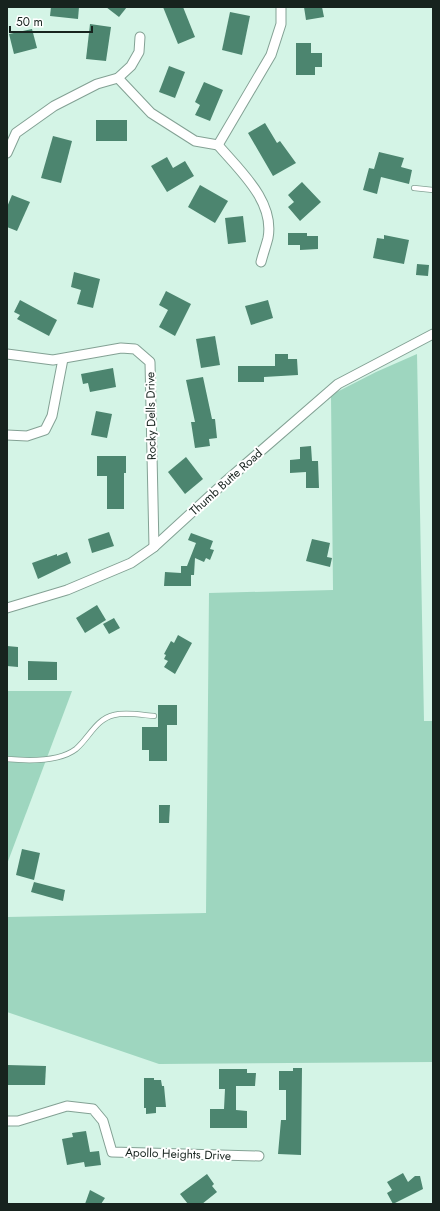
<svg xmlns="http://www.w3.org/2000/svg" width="440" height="1211" font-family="Jost,sans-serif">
	<rect width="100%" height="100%" fill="#d4f4e6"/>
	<g fill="#9ed6bf">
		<polygon points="417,354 424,721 433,721 433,1062 159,1064 7,1012 7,917 206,913 209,593 333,590 331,395 376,372"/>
		<polygon points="7,691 72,691 7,864"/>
	</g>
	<g fill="#4c856f">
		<polygon points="51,7 79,7 78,19 50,16"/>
		<polygon points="106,7 127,7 119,17"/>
		<polygon points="163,7 183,7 195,37 178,44"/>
		<polygon points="304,7 322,7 324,17 306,20"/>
		<polygon points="230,12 250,16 242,55 222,50"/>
		<polygon points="90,24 111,27 106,61 86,59"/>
		<polygon points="32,29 37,48 14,54 9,34"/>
		<polygon points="296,43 311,43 311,53 322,53 322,67 315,67 315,75 296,75"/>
		<polygon points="169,66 185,72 175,98 159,92"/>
		<polygon points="204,82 223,90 210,121 195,115 200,105 195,102"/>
		<rect x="96" y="120" width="31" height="21"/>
		<polygon points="265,123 277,143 280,141 296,163 273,176 248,133"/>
		<polygon points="53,136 72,141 61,183 41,178"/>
		<polygon points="379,152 404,158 401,167 412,170 409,184 381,177 377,194 363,190 369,168 374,169"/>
		<polygon points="167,157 173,168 185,161 194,176 167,192 151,166"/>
		<polygon points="302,182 321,202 300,221 288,207 294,202 288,195"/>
		<polygon points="200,185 228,201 215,223 188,207"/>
		<polygon points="12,195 30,202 17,231 7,227 7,207"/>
		<polygon points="243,216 246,242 228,244 225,218"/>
		<polygon points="288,233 307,233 307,236 318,236 318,249 300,250 300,245 288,245"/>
		<polygon points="384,235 409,240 404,264 373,258 377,238 384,239"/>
		<polygon points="417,264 429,265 428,276 416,275"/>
		<polygon points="74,272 100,279 93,308 77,304 81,290 71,287"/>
		<polygon points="166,291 191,304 175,336 159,327 168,310 159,305"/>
		<polygon points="20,300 57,320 49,336 17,319 20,315 14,312"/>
		<polygon points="268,300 273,318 251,325 245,306"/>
		<polygon points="215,336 220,365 201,368 196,339"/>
		<polygon points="275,354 288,354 288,359 297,359 298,375 264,377 264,382 238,382 238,366 275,366"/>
		<polygon points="113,368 116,387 90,392 88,383 83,384 81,374"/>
		<polygon points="203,377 212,419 215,419 217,438 209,439 210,446 195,448 191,422 195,422 186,380"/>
		<polygon points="96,411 112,414 107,438 91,435"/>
		<polygon points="311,446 312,461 318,461 319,488 306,488 306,472 290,473 290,460 300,459 300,447"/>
		<polygon points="97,456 126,456 126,473 124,473 124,509 107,509 107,476 97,476"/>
		<polygon points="186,457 203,479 185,494 168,472"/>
		<polygon points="109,532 114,546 92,553 88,539"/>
		<polygon points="191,533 213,541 210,549 214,550 210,560 206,558 204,562 195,558 194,575 191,575 191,586 164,586 165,572 181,573 181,566 187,566 196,543 188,540"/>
		<polygon points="312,539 330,543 327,557 332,558 330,567 306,561"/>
		<polygon points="67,552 71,563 38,579 32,563 57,554 57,556"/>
		<polygon points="97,605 106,620 85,633 76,618"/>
		<polygon points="114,618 120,628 109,634 103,624"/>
		<polygon points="178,635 192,643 175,674 164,667 168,661 164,659 166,655 164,654 171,641 174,643"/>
		<polygon points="7,646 18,647 18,667 7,666"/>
		<polygon points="28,661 57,662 57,680 28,680"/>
		<polygon points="158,705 177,705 177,725 167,725 167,761 149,761 149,750 142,750 142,727 158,727"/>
		<polygon points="159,805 170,805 169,823 159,823"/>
		<polygon points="22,849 40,853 34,880 16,875"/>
		<polygon points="34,882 65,890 63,901 31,892"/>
		<polygon points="7,1065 46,1066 45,1085 7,1085"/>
		<polygon points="293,1068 302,1068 301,1155 278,1154 281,1120 286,1120 286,1090 279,1090 279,1071 293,1071"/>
		<polygon points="219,1069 247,1069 247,1073 256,1073 255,1086 236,1086 236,1110 247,1111 247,1128 210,1128 210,1109 224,1109 225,1089 219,1089"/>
		<polygon points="144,1078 154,1078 154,1080 161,1080 162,1086 164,1086 166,1107 156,1107 156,1113 146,1114 146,1108 144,1108"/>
		<polygon points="86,1131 90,1152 99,1151 101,1165 85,1167 84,1162 67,1165 62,1139 73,1137 72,1133"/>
		<polygon points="403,1173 408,1182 415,1176 420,1176 423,1189 393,1204 387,1193 392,1190 387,1182"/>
		<polygon points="207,1174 214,1184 212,1186 217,1192 202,1204 188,1204 180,1194"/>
		<polygon points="90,1190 105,1198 101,1204 85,1204"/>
	</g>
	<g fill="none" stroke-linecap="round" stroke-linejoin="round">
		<g stroke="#83a194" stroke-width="6">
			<g id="lane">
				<polyline points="414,188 433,190"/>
				<path d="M7,759C28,761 59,762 76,749C89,738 96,719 114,715C126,712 142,715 154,716"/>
			</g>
		</g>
		<g stroke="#83a194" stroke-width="11">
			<g id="street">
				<polyline points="118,78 151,113 195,141 218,145"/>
				<polyline points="218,145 271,55 281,24 281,7"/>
				<path d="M218,145C239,170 275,201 268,238C266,246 263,254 261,262"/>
				<polyline points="7,153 16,133 54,106 97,84 118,78 131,66 139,52 140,37"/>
				<polyline points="7,354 53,360 121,348 135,349 150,362 154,547"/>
				<polyline points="7,435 27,436 45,430 52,416 63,359"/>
				<polyline points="7,608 67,590 131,563 154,547 225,482 338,384 433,334"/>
				<polyline points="7,1121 18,1121 67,1106 93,1109 103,1121 112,1152 259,1156"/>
			</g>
		</g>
		<use href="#lane" stroke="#fff" stroke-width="4.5"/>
		<use href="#street" stroke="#fff" stroke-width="9"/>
	</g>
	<g text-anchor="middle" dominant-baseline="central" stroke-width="4" stroke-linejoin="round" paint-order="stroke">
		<g font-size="12" fill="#17231e" stroke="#fff">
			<text transform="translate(151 416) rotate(-91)">Rocky Dells Drive</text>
			<text transform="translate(226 482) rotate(-42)">Thumb Butte Road</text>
			<text transform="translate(178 1154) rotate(2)">Apollo Heights Drive</text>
		</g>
	</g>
	<rect width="440" height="1211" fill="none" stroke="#17231e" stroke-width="16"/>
	<path d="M10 26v6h82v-6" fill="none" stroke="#17231e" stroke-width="2"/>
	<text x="16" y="26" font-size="12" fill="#17231e" stroke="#ffffff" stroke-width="3" paint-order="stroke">50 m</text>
</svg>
